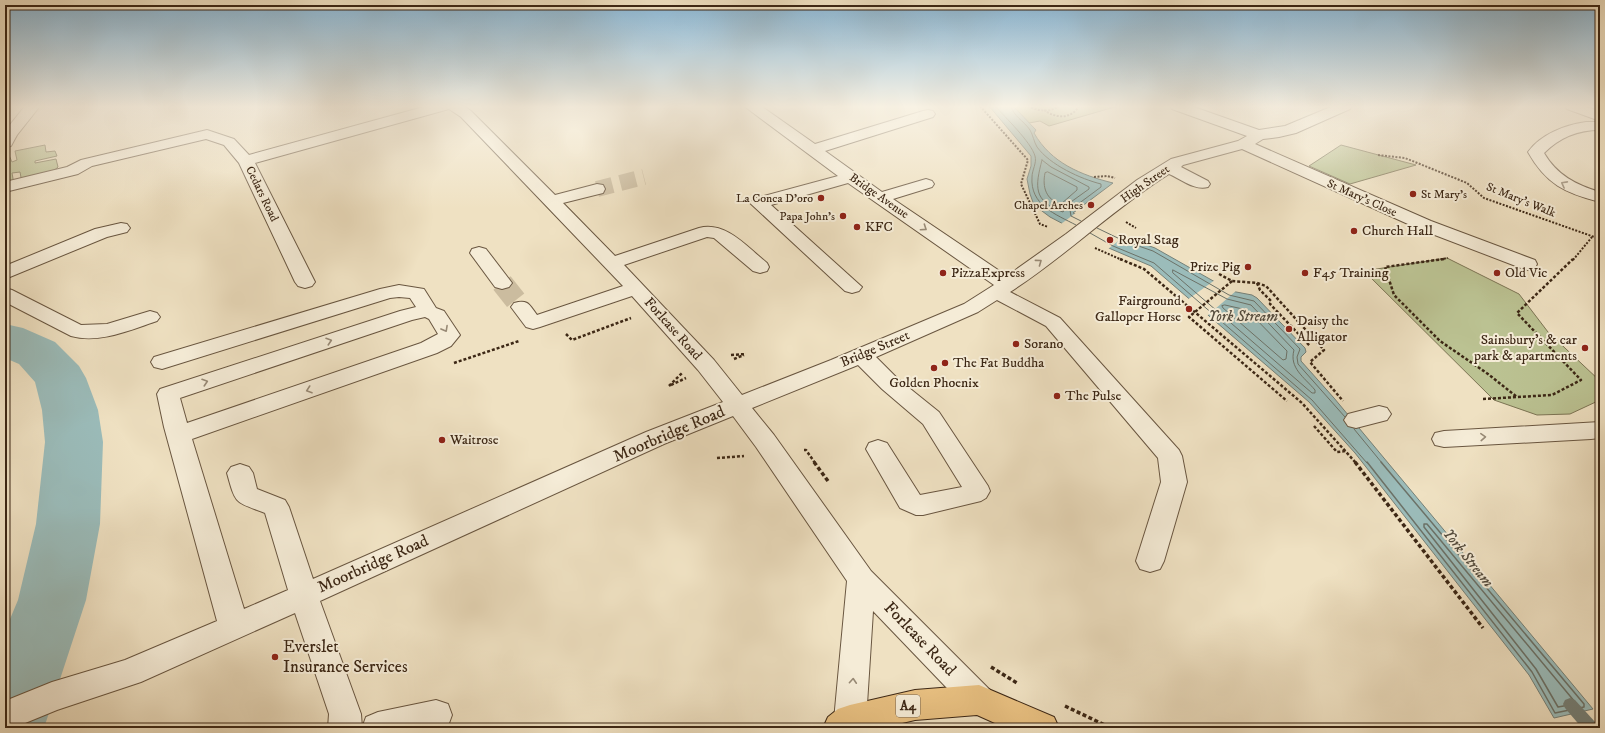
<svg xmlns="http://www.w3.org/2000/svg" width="1605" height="733" font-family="'IM FELL DW Pica',serif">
	<rect width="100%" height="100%" fill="#efe1c2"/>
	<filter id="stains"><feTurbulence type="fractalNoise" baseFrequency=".005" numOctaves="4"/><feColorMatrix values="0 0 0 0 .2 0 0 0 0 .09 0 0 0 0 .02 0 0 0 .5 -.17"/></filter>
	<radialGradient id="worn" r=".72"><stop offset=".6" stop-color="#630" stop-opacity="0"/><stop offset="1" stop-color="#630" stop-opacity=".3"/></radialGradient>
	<g fill="#bbc292" stroke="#7c7454">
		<polygon points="1013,106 1118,106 1049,126 1040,121 1029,123"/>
		<polygon points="45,145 46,152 55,151 57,156 35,161 35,163 56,159 58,167 50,174 22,183 20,172 12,173 14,184 5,186 5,153 8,153 12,162 17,160 15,151"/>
		<polygon points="1341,145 1416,165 1350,184 1309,166"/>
		<polygon points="1447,258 1519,294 1548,332 1600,381 1600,400 1570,414 1537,415 1494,400 1364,271"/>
	</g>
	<path fill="#9bbcba" stroke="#758078" d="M989,106H1013L1036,130L1034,133C1051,163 1081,175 1113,183L1073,213L1125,237L1155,248L1231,291L1252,295L1257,298L1305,348L1306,352L1301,357V361L1334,398L1593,709L1554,718L1529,675L1355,453L1309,402L1151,266L1111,249L1050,217L1034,205L1030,194L1027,179L1031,166V156Z"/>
	<g fill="#efe1c2">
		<polygon points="1077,212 1126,235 1108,249 1061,224"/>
		<polygon points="1215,280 1232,289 1237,290 1207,316 1187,300"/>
	</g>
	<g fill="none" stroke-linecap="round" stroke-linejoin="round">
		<g stroke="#6c7268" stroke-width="1">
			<path d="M995,106C1005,117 1031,142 1035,156C1037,163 1032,170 1032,177C1030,205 1055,214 1076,225"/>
			<path d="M1011,106C1013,116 1024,121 1030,130C1033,135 1034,142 1037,147C1050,165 1081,179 1101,184V187L1070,210L1071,216L1081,221"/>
			<path d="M1042,160L1051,167L1089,187V189L1068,204L1063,212C1033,201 1035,187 1042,160Z"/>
			<path d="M1048,172L1077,187V190L1061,204C1046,200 1042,187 1045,173Z"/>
			<polyline points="1097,228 1124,241 1153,251 1229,295 1254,301 1300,349 1297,357 1298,364 1345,417"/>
			<polyline points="1090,233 1113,246 1154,263 1312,400 1367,463"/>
			<path d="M1173,270L1227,299L1251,305L1294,350C1289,368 1304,377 1315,390V393H1312L1173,273Z"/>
			<polygon points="1225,305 1247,310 1287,351 1286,359 1283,360 1223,308 1222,306"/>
			<polyline points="1354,429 1382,463"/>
		</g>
		<g stroke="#6c7268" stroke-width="1.5">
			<polyline points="1367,462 1532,672 1555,713 1584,707 1584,704 1381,462"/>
			<polygon points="1424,524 1427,524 1575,702 1575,704 1558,707 1536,669 1424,527"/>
		</g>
		<polygon fill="#758078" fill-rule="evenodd" points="1570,698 1575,700 1596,723 1598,728 1582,728 1565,708 1563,704 1565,700"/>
		<polygon fill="#9bbcba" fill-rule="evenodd" points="5,324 23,328 55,342 79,366 86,378 98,410 103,442 100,524 86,600 44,728 5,728 5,631 18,600 36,524 45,442 42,410 35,382 19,364 5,358"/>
		<polyline stroke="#cbbc9f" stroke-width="16" stroke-dasharray="16 8" stroke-linecap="butt" points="597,189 644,177"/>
		<polyline stroke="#cbbc9f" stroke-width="22" stroke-dasharray="22 11" stroke-linecap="butt" points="502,283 521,307"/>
		<g stroke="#695640" stroke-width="2">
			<g id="minor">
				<polygon points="25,106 40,106 17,135 11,146 5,147 5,131"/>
				<path d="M427,106H464L471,111L555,195L597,184L603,185L605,189L603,193L563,203L615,256L699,228C726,221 747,247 767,263L769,267L767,271L760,273L753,271L714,238L707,237L624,265L714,360L742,395L831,360L964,304L994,285L848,183L771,205L862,287L859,291L852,293L845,291L750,203L753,199L838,176L744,106H761L815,144L923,111L928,110L933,111L935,114L933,117L825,151L882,192L926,179L932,181L934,184L932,187L893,199L1007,276L1066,234L1137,180L1171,159L1238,141L1247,136L1172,109L1170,106H1191L1259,130L1285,126L1333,106H1352L1350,109L1296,133L1279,137L1263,139L1255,144L1431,221L1535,260L1537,264L1535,268L1528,270L1521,268L1419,229L1242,149L1183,165L1181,167L1208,181L1210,184L1208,187C1195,191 1181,179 1169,174C1113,209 1066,256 1010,292L1060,318L1179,450L1182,456L1187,482L1164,561L1160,569L1150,572L1140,569L1136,561L1161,482L1158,458L1046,326L997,300L978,312L876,357L898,379L939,412L988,486L990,491L986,498L981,501L923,515H916L900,508L866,449L869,443L878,440L887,443L920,495L962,487L923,424L882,389L858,365L752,408L774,435L871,571L990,690L995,700L990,710L979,715L968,710L873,611L866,720L863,728H837L834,720L847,581L756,447L733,416L664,444L320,601L361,714L362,728L366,717L378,712L436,700L448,704L452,715L448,726L442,728H328L329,714L295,613L141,682L57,710L13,728H5V701L52,682L125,660L217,621L164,427L157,394L160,389L400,311L416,307L410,298L399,297L390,298L162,369L154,367L151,362L154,357L380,289L399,285L424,289L436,308L444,311L460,335L451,346L437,353L192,439L244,609L288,590L265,513C234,501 236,505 227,473L231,467L240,464L249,467L253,473L257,489L285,500L289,507L313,579L646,432L723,402L698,370L632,296L540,327L533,329L526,327L511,307L514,303C528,299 529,304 537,315L623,286L461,117L449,109L255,163L315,282L312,286L305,288L298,286L295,282L239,163L224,145L206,139L92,166L78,174L5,192V182L67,167L81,160L207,130L234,139L249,155ZM425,317L429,319L438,334L421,343L187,423L180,398L412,320Z"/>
				<path d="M1565,106C1578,106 1588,106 1600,112V121L1567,109Z"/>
				<path d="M1586,122H1600V130C1578,130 1560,137 1544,153C1557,175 1576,185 1600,192V202C1565,193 1546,184 1528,152C1541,134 1565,125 1586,122Z"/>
				<polygon points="121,223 127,224 130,228 127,232 107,237 5,279 5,266 95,229"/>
				<polygon points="479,247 486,249 509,279 512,283 509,287 502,289 495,287 470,253 472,249"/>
				<path d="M5,288L12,290L81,325L107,324L150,311L157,313L160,317L157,321C130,330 99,344 71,336L5,302Z"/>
				<polygon points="1379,406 1387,408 1391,414 1387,420 1356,428 1348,426 1344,420 1348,414"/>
				<polygon points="1600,422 1600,438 1591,439 1444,447 1435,445 1432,439 1435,433 1444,431"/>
			</g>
		</g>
		<g stroke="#3c2715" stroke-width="2">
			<polygon id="major" points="979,685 1054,717 1059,728 1006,728 977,715 915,720 881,728 823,728 828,717 838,709 850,705 915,690"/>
		</g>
		<g stroke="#3c2715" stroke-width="2" stroke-dasharray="2 1.5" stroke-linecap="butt">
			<polyline points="980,106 1028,160 1021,184 1040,224 1048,227"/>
			<path d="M1028,106C1038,111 1049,113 1059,106"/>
			<path d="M1044,110C1055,118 1071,120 1079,106"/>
			<polyline points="1378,155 1405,158 1467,183 1484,198 1600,239"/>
			<polyline points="1094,177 1107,176 1115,178"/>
			<polyline points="1126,222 1136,228"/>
			<polyline points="1095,248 1122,260"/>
			<polyline points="1437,260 1448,258"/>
			<polyline points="1573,260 1592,237"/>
		</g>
		<g stroke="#3c2715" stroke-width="2.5" stroke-dasharray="3 2" stroke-linecap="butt">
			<polyline points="1120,259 1144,269 1302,403 1356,463"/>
			<polyline points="1444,259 1385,267 1394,295 1440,341 1488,374 1517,397"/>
			<polyline points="1219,274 1232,281 1257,283 1266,286 1324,350 1310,362 1343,401"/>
			<polyline points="1232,281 1189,317 1287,401"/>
			<polyline points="1257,283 1260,290 1271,301 1270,304 1310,346"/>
			<polyline points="566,334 572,340 631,318"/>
			<polyline points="731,355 746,354"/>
			<polyline points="734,359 744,355"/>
			<polyline points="454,363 519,341"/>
			<polyline points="671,385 686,378"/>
			<polyline points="669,386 682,373"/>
			<polyline points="1483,399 1552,395 1581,380 1517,313 1573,259"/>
			<polyline points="1314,426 1337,452 1346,451"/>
			<polyline points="804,450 806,450 815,463"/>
			<polyline points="717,458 744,456"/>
		</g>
		<g stroke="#3c2715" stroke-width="3.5" stroke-dasharray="4 2.5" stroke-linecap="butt">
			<polyline points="814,462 828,481"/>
			<polyline points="1355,462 1483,628"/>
			<polyline points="991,667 1017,683"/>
			<polyline points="1065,706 1111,728"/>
			<polyline points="1589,728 1600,725"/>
		</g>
		<use href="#minor" fill="#f5ecd7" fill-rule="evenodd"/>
		<use href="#major" fill="#e8c081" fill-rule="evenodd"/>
	</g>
	<defs><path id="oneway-chevron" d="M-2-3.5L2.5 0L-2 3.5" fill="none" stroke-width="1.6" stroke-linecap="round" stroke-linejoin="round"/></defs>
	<g stroke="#988a76">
		<use href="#oneway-chevron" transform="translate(1564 184) rotate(-152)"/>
		<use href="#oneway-chevron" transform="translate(924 228) rotate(34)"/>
		<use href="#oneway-chevron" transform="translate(1039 262) rotate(-36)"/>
		<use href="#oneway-chevron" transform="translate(445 329) rotate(61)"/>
		<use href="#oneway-chevron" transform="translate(329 341) rotate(-18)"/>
		<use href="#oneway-chevron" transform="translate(205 382) rotate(-18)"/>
		<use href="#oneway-chevron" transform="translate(309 390) rotate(161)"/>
		<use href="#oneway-chevron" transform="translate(1483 437) rotate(-3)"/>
		<use href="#oneway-chevron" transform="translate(853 681) rotate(-86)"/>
	</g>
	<linearGradient id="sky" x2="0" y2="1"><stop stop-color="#89b7d6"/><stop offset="0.51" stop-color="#f8f2e4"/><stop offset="1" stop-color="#f8f2e4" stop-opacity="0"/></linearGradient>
	<rect width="1605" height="209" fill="url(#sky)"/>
	<g fill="#8f2418" stroke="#f5ecd7" stroke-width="1.5">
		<circle cx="1413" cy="194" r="4"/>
		<circle cx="821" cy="198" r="4"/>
		<circle cx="1091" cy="205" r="4"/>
		<circle cx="843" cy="216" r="4"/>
		<circle cx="857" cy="227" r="4"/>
		<circle cx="1354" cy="231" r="4"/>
		<circle cx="1110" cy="240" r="4"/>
		<circle cx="1248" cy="267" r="4"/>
		<circle cx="943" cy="273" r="4"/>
		<circle cx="1305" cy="273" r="4"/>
		<circle cx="1497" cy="273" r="4"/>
		<circle cx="1189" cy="309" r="4"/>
		<circle cx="1289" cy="329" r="4"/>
		<circle cx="1016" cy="344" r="4"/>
		<circle cx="1585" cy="348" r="4"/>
		<circle cx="945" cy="363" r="4"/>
		<circle cx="934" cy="368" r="4"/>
		<circle cx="1057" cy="396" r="4"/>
		<circle cx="442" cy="440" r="4"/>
		<circle cx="275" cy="657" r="4"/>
	</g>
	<g text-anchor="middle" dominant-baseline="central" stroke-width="4" stroke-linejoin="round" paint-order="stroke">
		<g font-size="12" fill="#3c2715" stroke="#f5ecd7">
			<text transform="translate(1145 184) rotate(-35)">High Street</text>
			<text transform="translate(262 194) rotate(64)">Cedars Road</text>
			<text transform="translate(879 196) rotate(35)">Bridge Avenue</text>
			<text transform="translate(1362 198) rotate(24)">St Mary's Close</text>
			<text transform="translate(1521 200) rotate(22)">St Mary's Walk</text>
		</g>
		<g font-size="12" fill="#3c2715" stroke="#f5ecd7" text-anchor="end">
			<text x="1421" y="194" text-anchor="start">St Mary's</text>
			<text x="813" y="198">La Conca D'oro</text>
			<text x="1083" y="205">Chapel Arches</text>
			<text x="835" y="216">Papa John's</text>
		</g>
		<rect fill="#f5ecd7" stroke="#74624f" stroke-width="1" x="896" y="695" width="24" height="22" rx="3"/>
		<g font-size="13" font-weight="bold" fill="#3c2715">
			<text x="908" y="706">A4</text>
		</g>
		<g font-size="14" fill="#3c2715" stroke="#f5ecd7" text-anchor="start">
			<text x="865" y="227">KFC</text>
			<text x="1362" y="231">Church Hall</text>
			<text x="1118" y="240">Royal Stag</text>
			<text x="1240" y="267" text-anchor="end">Prize Pig</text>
			<text x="951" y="273">PizzaExpress</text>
			<text x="1313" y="273">F45 Training</text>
			<text x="1505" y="273">Old Vic</text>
			<text x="1181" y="301" text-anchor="end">Fairground<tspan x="1181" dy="16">Galloper Horse</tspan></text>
			<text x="1297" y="321">Daisy the<tspan x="1297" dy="16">Alligator</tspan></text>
			<text x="1577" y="340" text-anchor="end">Sainsbury's &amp; car<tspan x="1577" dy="16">park &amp; apartments</tspan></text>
			<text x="1024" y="344">Sorano</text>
			<text x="953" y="363">The Fat Buddha</text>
			<text x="934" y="383" text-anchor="middle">Golden Phoenix</text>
			<text x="1065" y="396">The Pulse</text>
			<text x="450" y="440">Waitrose</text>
		</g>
		<g font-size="14" fill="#3c2715" stroke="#f5ecd7">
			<text transform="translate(673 329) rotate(48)">Forlease Road</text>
			<text transform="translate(875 349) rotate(-23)">Bridge Street</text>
		</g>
		<g font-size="15" font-style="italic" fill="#544c3e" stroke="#f5ecd7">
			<text x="1243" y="316">York Stream</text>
			<text transform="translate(1468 558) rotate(51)">York Stream</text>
		</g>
		<g font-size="17" fill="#3c2715" stroke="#f5ecd7">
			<text transform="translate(669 434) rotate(-23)">Moorbridge Road</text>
			<text transform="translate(373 564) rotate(-24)">Moorbridge Road</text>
			<text transform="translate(920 639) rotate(46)">Forlease Road</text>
		</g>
		<g font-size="17" fill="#3c2715" stroke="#f5ecd7" text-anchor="start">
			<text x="283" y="647">Everslet<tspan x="283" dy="20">Insurance Services</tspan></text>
		</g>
	</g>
	<rect width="1605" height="733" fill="none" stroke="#efe1c2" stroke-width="20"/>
	<rect x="6" y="6" width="1593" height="721" fill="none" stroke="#3c2715" stroke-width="2"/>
	<rect x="10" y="10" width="1585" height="713" fill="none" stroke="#3c2715"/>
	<rect width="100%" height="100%" filter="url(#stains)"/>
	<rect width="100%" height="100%" fill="url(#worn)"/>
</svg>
